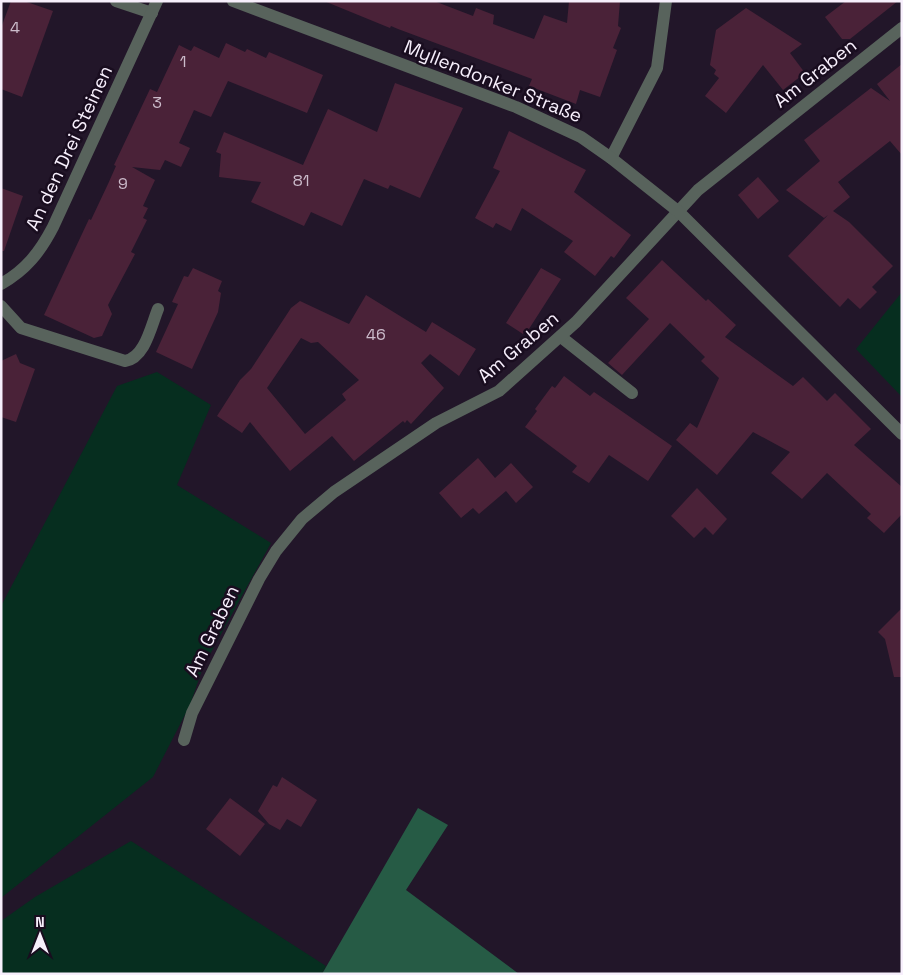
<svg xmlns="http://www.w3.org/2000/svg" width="903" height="975" font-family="'Space Grotesk',sans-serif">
	<rect width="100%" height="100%" fill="#221629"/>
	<g fill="#062e1f">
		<polygon points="902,292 902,397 856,349"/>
		<polygon points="157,372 211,405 177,485 271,543 203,667 190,705 153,777 1,898 1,606 117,386"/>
		<polygon points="131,841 326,966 322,974 1,974 1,921 35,897"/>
	</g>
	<polygon fill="#265b45" points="418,808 448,825 406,890 519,974 322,974"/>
	<g fill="#4a2238" fill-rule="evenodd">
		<polygon points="11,1 24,1 53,11 22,97 1,89 1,28"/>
		<polygon points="324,1 434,1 473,16 476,8 494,15 493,24 534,39 544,15 567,23 569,1 620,1 618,26 621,28 613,48 617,50 600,97 580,90 576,104 529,86 532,79 398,29 391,26 390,28"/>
		<polygon points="846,1 898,1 850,39 842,39 825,17"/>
		<polygon points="746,8 802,44 790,53 805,73 783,90 763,65 726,113 705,96 719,78 714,74 716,70 710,65 716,30"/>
		<polygon points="226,43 245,52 247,49 266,58 269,52 323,75 307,113 228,81 211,117 194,110 179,143 190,148 181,167 165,160 160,170 132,167 155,180 143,206 148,208 143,218 147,220 131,252 135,254 108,305 112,314 102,336 94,338 44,315 89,219 91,220 108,184 116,166 114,165 150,89 157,92 179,45 191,51 194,46 219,58"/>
		<polygon points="902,64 902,155 890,141 838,182 850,197 833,211 849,222 893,266 872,287 877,292 860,309 848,298 840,307 788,256 828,215 824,218 786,190 820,161 804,140 871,88 890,101 877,84"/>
		<polygon points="395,83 463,108 420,198 390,185 388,189 364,179 342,226 311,212 304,226 251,202 261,182 219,177 221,154 216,152 224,132 303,165 328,109 377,132"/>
		<polygon points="509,131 586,170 574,192 631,235 614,258 611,256 595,276 564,252 573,241 522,208 511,231 496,223 493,228 475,218 500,171 493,168"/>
		<polygon points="758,177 779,201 758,219 738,195"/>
		<polygon points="1,188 23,196 4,251 1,251"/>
		<polygon points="662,260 706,301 708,299 736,325 725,337 793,386 803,377 827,401 835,393 871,429 854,445 902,487 902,514 884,533 867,518 871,514 827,473 802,499 771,473 790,452 753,432 717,475 676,440 690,423 697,428 719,378 701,361 705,357 670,323 622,375 608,363 649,319 626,298"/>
		<polygon points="193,268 222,281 218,291 221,293 218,312 192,369 156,352 178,304 172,302 184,276 188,277"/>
		<polygon points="541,268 561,279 527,332 524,331 523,334 506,323"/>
		<path d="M366,295L426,332L432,322L476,349L459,376L430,354L421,363L444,388L411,424L407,420L405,423L403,421L354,461L332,436L290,471L250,422L242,433L217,416L240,380L251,369L291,308L300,301L349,324ZM301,338L311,343L318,342L359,380L342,394L346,400L305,434L267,388Z"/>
		<polygon points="16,354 20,363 35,369 16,422 1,417 1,361"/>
		<polygon points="564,376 590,396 594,392 672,446 648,481 609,455 589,483 572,472 577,466 525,427 537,411 535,409 552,386 555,388"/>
		<polygon points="478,458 495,478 511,463 533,487 516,503 506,491 479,514 473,508 461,518 439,493"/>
		<polygon points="697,488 727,519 713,535 705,527 694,538 671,516"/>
		<polygon points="902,608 902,677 894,677 885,639 878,632"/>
		<polygon points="282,777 317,800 301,827 287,819 280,830 269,824 258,811 273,785 277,787"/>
		<polygon points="230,798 265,824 240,856 206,829"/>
	</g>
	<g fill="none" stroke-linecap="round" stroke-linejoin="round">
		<polyline stroke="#58635c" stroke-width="12" points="561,337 632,393"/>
		<g stroke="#58635c" stroke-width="12">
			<polyline points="116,1 152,13"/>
			<polyline points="611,158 657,68 666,1"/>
			<path d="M1,284C26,270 40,252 53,227L157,1"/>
			<path d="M1,306L21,328L125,361C145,358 151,326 158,309"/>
			<polyline points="184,740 192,713 259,579 276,551 302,519 334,492 436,423 499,391 576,322 698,190 902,28"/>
		</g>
		<polyline stroke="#58635c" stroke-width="12" points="233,1 516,107 581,137 611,158 679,212 902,434"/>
	</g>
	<g text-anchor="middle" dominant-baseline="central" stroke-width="5" stroke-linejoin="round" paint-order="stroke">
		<g font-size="16" fill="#ccbccb">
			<text x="15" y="27">4</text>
			<text x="183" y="61">1</text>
			<text x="157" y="102">3</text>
			<text x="301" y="180">81</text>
			<text x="123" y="183">9</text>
			<text x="376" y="334">46</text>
		</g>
		<g font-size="19" fill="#f7effc" stroke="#190d1f">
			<text transform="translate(815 73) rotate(-38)">Am Graben</text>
			<text transform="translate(493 81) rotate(22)">Myllendonker Straße</text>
			<text transform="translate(69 148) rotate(-65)">An den Drei Steinen</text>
			<text transform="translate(518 347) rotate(-40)">Am Graben</text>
			<text transform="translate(212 631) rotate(-64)">Am Graben</text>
		</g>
	</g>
	<rect width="903" height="975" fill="none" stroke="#f7effc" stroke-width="5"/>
	<g transform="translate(40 935)" stroke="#190d1f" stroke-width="4" paint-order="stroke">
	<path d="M0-4L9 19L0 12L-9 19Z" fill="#f7effc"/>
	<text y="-8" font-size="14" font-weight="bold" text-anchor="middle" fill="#f7effc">N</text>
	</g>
</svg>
